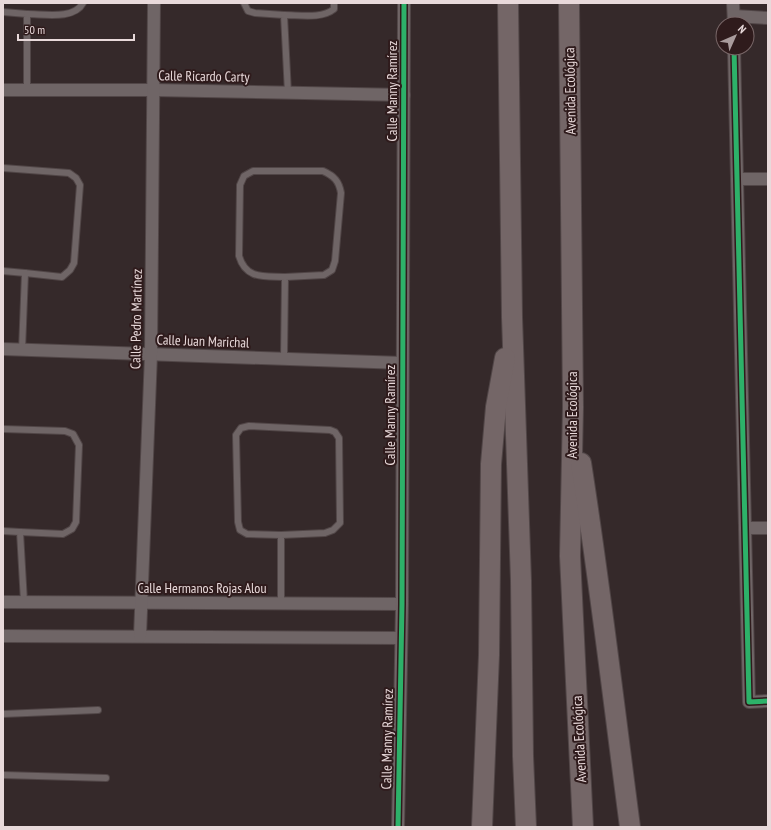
<svg xmlns="http://www.w3.org/2000/svg" width="771" height="830" font-family="'PT Sans Narrow',sans-serif">
	<rect width="100%" height="100%" fill="#35292a"/>
	<g fill="none" stroke-linecap="round" stroke-linejoin="round">
		<g stroke="#514647" stroke-width="8">
			<g id="service">
				<polyline points="244,3 248,11 255,13 284,15 288,93"/>
				<polyline points="3,12 27,14 27,90"/>
				<path d="M27,14C44,14 74,20 83,3"/>
				<path d="M284,15C300,15 322,19 334,9V3"/>
				<polyline points="3,168 69,173 76,178 80,185 74,263 70,270 62,277 25,273"/>
				<polyline points="3,271 25,273 22,350"/>
				<path d="M284,359L285,277C265,276 246,280 239,256L240,185L244,176L253,171H323C334,176 339,181 341,193L335,261L332,270L324,275L285,277"/>
				<polyline points="3,429 65,431 73,434 79,445 76,522 72,529 63,534 20,532"/>
				<polyline points="3,531 20,532 24,602"/>
				<polyline points="281,535 325,533 333,530 340,523 339,438 335,432 330,430 249,426 241,428 236,435 238,522 240,530 247,534 281,535 281,603"/>
				<polyline points="3,714 98,710"/>
				<polyline points="3,775 106,778"/>
			</g>
		</g>
		<g stroke="#514647" stroke-width="14">
			<g id="minor">
				<polyline points="733,3 734,24"/>
				<polyline points="734,16 768,18"/>
				<polyline points="734,48 749,702 768,701"/>
				<polyline points="3,90 153,90 404,95"/>
				<polyline points="737,179 768,179"/>
				<polyline points="3,349 402,363"/>
				<polyline points="745,528 768,528"/>
				<polyline points="3,602 402,604"/>
				<polyline points="3,636 401,638"/>
				<polyline points="140,636 151,354 154,3"/>
				<polyline points="398,827 402,604 404,3"/>
			</g>
		</g>
		<g stroke="#514647" stroke-width="22">
			<g id="primary">
				<polyline points="508,3 512,317 521,581 523,756 526,827"/>
				<polyline points="569,3 573,407 570,556 583,827"/>
				<path d="M581,463C600,584 614,706 630,827"/>
				<polyline points="482,827 489,655 491,464 496,407 505,358"/>
			</g>
		</g>
		<use href="#service" stroke="#6f6566" stroke-width="6"/>
		<use href="#minor" stroke="#6f6566" stroke-width="12"/>
		<use href="#primary" stroke="#746667" stroke-width="20"/>
		<g stroke="#2f1b1c" stroke-width="8">
			<g id="cycleway">
				<polyline points="734,48 749,702 768,701"/>
				<polyline points="398,827 402,604 404,3"/>
			</g>
		</g>
		<use href="#cycleway" stroke="#2db169" stroke-width="5"/>
	</g>
	<g text-anchor="middle" dominant-baseline="central" stroke-width="4" stroke-linejoin="round" paint-order="stroke">
		<g font-size="14" fill="#e8d9da" stroke="#2f1b1c">
			<text transform="translate(204 76) rotate(1)">Calle Ricardo Carty</text>
			<text transform="translate(392 91) rotate(-90)">Calle Manny Ramírez</text>
			<text transform="translate(570 91) rotate(-91)">Avenida Ecológica</text>
			<text transform="translate(136 319) rotate(-89)">Calle Pedro Martínez</text>
			<text transform="translate(203 341) rotate(2)">Calle Juan Marichal</text>
			<text transform="translate(390 415) rotate(-90)">Calle Manny Ramírez</text>
			<text transform="translate(572 415) rotate(-90)">Avenida Ecológica</text>
			<text x="202" y="588">Calle Hermanos Rojas Alou</text>
			<text transform="translate(387 739) rotate(-89)">Calle Manny Ramírez</text>
			<text transform="translate(579 739) rotate(-93)">Avenida Ecológica</text>
		</g>
	</g>
	<rect width="771" height="830" fill="none" stroke="#e8d9da" stroke-width="8"/>
	<g transform="translate(735 36) rotate(45)"><circle r="19" fill="#2f1b1c" stroke="#796768"/>
	<path d="M0-3L7 15L0 10L-7 15Z" fill="#a99b9c"/>
	<text y="-6" font-size="11" font-weight="bold" text-anchor="middle" fill="#e8d9da">N</text>
	</g>
	<path d="M18 34v6h116v-6" fill="none" stroke="#e8d9da" stroke-width="2"/>
	<text x="24" y="34" font-size="12" fill="#e8d9da" stroke="#2f1b1c" stroke-width="3" paint-order="stroke">50 m</text>
</svg>
